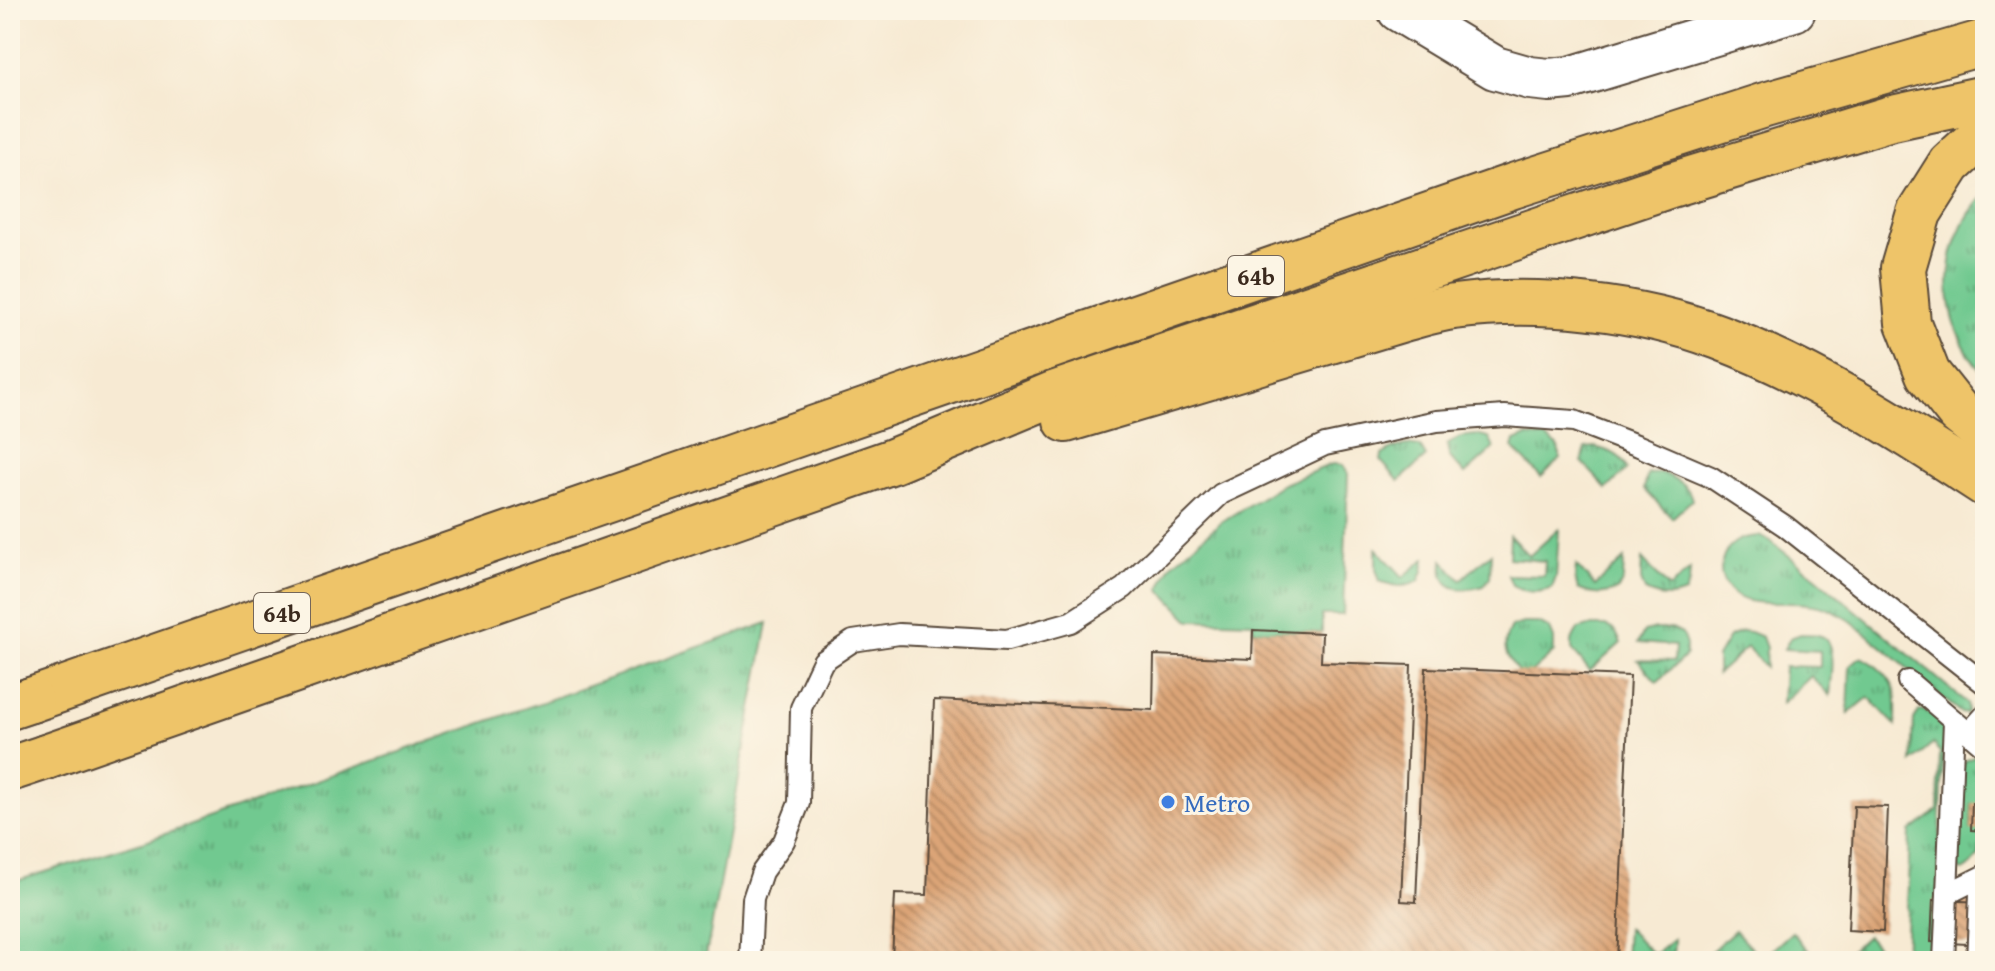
<svg xmlns="http://www.w3.org/2000/svg" width="1995" height="971" font-family="'Gentium Book Plus',serif">
	<defs>
		<pattern id="grass-tufts" width="24" height="20" patternUnits="userSpaceOnUse" patternTransform="scale(2)"><rect width="24" height="20" fill="#71c990"/><path d="M3 7l-1-3M5 7V3M7 7l1-3M15 17l-1-3M17 17v-4M19 17l1-3" fill="none" stroke="#5ea375"/></pattern>
		<pattern id="building-back-hatch" width="6" height="6" patternUnits="userSpaceOnUse" patternTransform="scale(2)"><rect width="6" height="6" fill="#dba477"/><path d="M-1 5l2 2M0 0l6 6M5-1l2 2" fill="none" stroke="#b38661"/></pattern>
	</defs>
	<rect width="100%" height="100%" fill="#fcf5e5"/>
	<filter id="ink" filterUnits="userSpaceOnUse"><feTurbulence type="fractalNoise" baseFrequency=".0125" numOctaves="2"/><feDisplacementMap in="SourceGraphic" scale="16" xChannelSelector="R" yChannelSelector="G"/><feConvolveMatrix kernelMatrix="1 2 1 2 8 2 1 2 1" color-interpolation-filters="sRGB"/></filter>
	<filter id="wash" filterUnits="userSpaceOnUse"><feTurbulence type="fractalNoise" baseFrequency=".006" numOctaves="4" result="noise"/><feDisplacementMap in="SourceGraphic" scale="32" xChannelSelector="R" yChannelSelector="G"/><feGaussianBlur stdDeviation="1.8" result="paint"/><feColorMatrix in="noise" values="0 0 0 0 0 0 0 0 0 0 0 0 0 0 0 0 0 1.4 0 .05"/><feComposite in="paint" operator="in"/></filter>
	<g filter="url(#wash)">
		<rect width="100%" height="100%" fill="#f7ead3"/>
		<g fill="url(#grass-tufts)" stroke="#567a57" stroke-width="2">
			<path d="M1985,194V375C1937,325 1937,244 1985,194Z"/>
			<polygon points="1476,435 1489,438 1494,448 1465,474 1449,456 1447,445 1460,437"/>
			<polygon points="1527,436 1546,438 1558,446 1560,459 1541,477 1513,448 1515,441"/>
			<polygon points="1406,445 1420,447 1426,457 1399,481 1381,461 1382,455 1394,448"/>
			<path d="M1595,447C1609,451 1623,454 1627,470L1607,489L1582,462L1586,448Z"/>
			<polygon points="1332,464 1343,465 1348,474 1343,615 1322,615 1322,633 1253,630 1253,622 1190,620 1160,589 1171,565 1221,522 1281,485"/>
			<path d="M1663,473C1676,480 1689,484 1692,500L1672,518L1644,489L1648,474Z"/>
			<path d="M1559,529L1556,577L1552,588C1537,594 1526,593 1512,585L1508,575L1544,576L1545,561L1509,558L1510,536L1529,556Z"/>
			<path d="M1759,536L1770,541L1810,572L1967,703L1968,710L1966,714L1961,713L1851,621C1835,611 1825,606 1806,604C1779,600 1735,612 1723,580C1719,570 1722,559 1727,550C1736,538 1746,537 1759,536Z"/>
			<path d="M1376,548L1403,577L1425,559L1423,571L1419,581C1405,588 1394,587 1380,581L1376,569Z"/>
			<path d="M1491,553L1490,577L1484,586C1470,590 1447,593 1443,574C1442,569 1443,565 1443,560L1461,580Z"/>
			<path d="M1624,559L1623,580L1618,590C1603,596 1593,596 1578,589L1575,578L1576,565L1595,586Z"/>
			<path d="M1642,559L1669,588L1690,570L1689,583L1685,593C1670,599 1660,598 1645,591L1641,580Z"/>
			<polygon points="768,623 705,961 10,961 10,883 148,840"/>
			<path d="M1523,623H1539L1550,629L1554,639V652L1524,679C1509,660 1498,651 1511,627Z"/>
			<polygon points="1589,626 1605,626 1615,630 1621,643 1590,671 1572,650 1572,641 1578,629"/>
			<polygon points="1655,629 1672,629 1682,634 1686,645 1686,655 1657,682 1638,660 1674,661 1675,646 1638,643 1644,632"/>
			<polygon points="1743,631 1750,632 1762,637 1766,648 1765,667 1747,647 1717,674 1717,657 1729,637"/>
			<path d="M1801,634C1809,635 1820,633 1826,639C1837,649 1831,682 1830,696L1811,676L1782,703L1784,666L1820,667V651L1784,649L1790,638Z"/>
			<path d="M1860,657C1867,659 1871,662 1877,667C1900,686 1896,697 1896,726L1869,697L1848,714L1850,666Z"/>
			<polygon points="1923,710 1937,717 1944,734 1935,961 1905,961 1910,832 1938,810 1940,752 1933,744 1912,762 1914,720 1919,711"/>
			<path d="M1973,757L1981,758L1985,762V804H1972L1971,829L1985,831C1985,848 1978,863 1962,871L1958,869L1962,768L1965,761Z"/>
			<polygon points="1627,928 1654,955 1674,939 1673,961 1625,961"/>
			<polygon points="1735,930 1754,951 1753,961 1705,961 1705,957"/>
			<polygon points="1792,932 1818,961 1771,961 1771,951"/>
			<polygon points="1867,936 1886,956 1886,961 1839,961"/>
		</g>
		<g id="blocks">
			<g fill="url(#building-back-hatch)">
				<polygon points="1253,630 1322,633 1321,662 1411,665 1401,901 1416,902 1426,668 1630,676 1617,961 892,961 895,894 927,895 934,700 1153,710 1154,655 1252,659"/>
				<polygon points="1972,803 1985,804 1985,831 1971,830"/>
				<polygon points="1854,806 1888,807 1883,932 1848,930"/>
				<polygon points="1933,900 1985,902 1985,945 1931,942"/>
			</g>
		</g>
	</g>
	<g filter="url(#ink)">
		<use href="#blocks" fill-opacity="0" stroke="#574739" stroke-width="2"/>
		<g fill="none" stroke-linecap="round" stroke-linejoin="round">
			<g stroke="#574739" stroke-width="24">
				<g id="service">
					<polyline points="1908,681 1985,747"/>
					<polyline points="1969,733 1985,715"/>
					<polyline points="1947,894 1954,721"/>
					<polyline points="750,961 753,899 762,872 784,841 799,803 801,708 823,661 853,641 899,634 1007,640 1071,622 1124,588 1221,494 1325,445 1437,421 1505,416 1574,421 1639,446 1711,477 1785,526 1985,684"/>
					<polyline points="1944,961 1947,894 1985,875"/>
					<polyline points="1977,961 1980,894 1985,889"/>
				</g>
			</g>
			<g stroke="#574739" stroke-width="46">
				<polyline id="minor" points="1399,10 1495,68 1530,78 1549,80 1570,78 1794,10"/>
			</g>
			<g stroke="#574739" stroke-width="48">
				<g id="primary">
					<polyline points="1985,132 1950,164 1919,213 1903,268 1908,323 1928,374 1959,413 1985,434"/>
					<path d="M1066,420L1407,318C1422,314 1438,309 1454,307C1539,296 1639,307 1719,337C1814,373 1901,429 1985,484"/>
					<polyline points="31,700 1513,186 1765,105 1985,42"/>
					<polyline points="46,757 893,461 1053,394 1671,185 1888,119 1985,98"/>
				</g>
			</g>
			<g stroke="#574739" stroke-width="48">
				<g id="trunk">
					<polyline points="10,707 31,700"/>
					<polyline points="10,769 46,757"/>
				</g>
			</g>
			<use href="#service" stroke="#fff" stroke-width="20"/>
			<use href="#minor" stroke="#fff" stroke-width="42"/>
			<use href="#primary" stroke="#eec469" stroke-width="44"/>
			<use href="#trunk" stroke="#eec469" stroke-width="44"/>
		</g>
	</g>
	<circle fill="#3f7fe0" stroke="#fcf5e5" stroke-width="3" cx="1168" cy="802" r="8"/>
	<g text-anchor="middle" dominant-baseline="central" stroke-width="6" stroke-linejoin="round" paint-order="stroke">
		<g fill="#fcf5e5" stroke="#75675a" stroke-width="2">
			<rect x="1228" y="256" width="56" height="40" rx="6"/>
			<rect x="254" y="593" width="56" height="40" rx="6"/>
		</g>
		<g font-size="24" font-weight="bold" fill="#3b2a1e">
			<text x="1256" y="276">64b</text>
			<text x="282" y="613">64b</text>
		</g>
		<g font-size="26" fill="#366cbe" stroke="#fcf5e5" text-anchor="start">
			<text x="1184" y="802">Metro</text>
		</g>
	</g>
	<rect width="1995" height="971" fill="none" stroke="#fcf5e5" stroke-width="40"/>
</svg>
